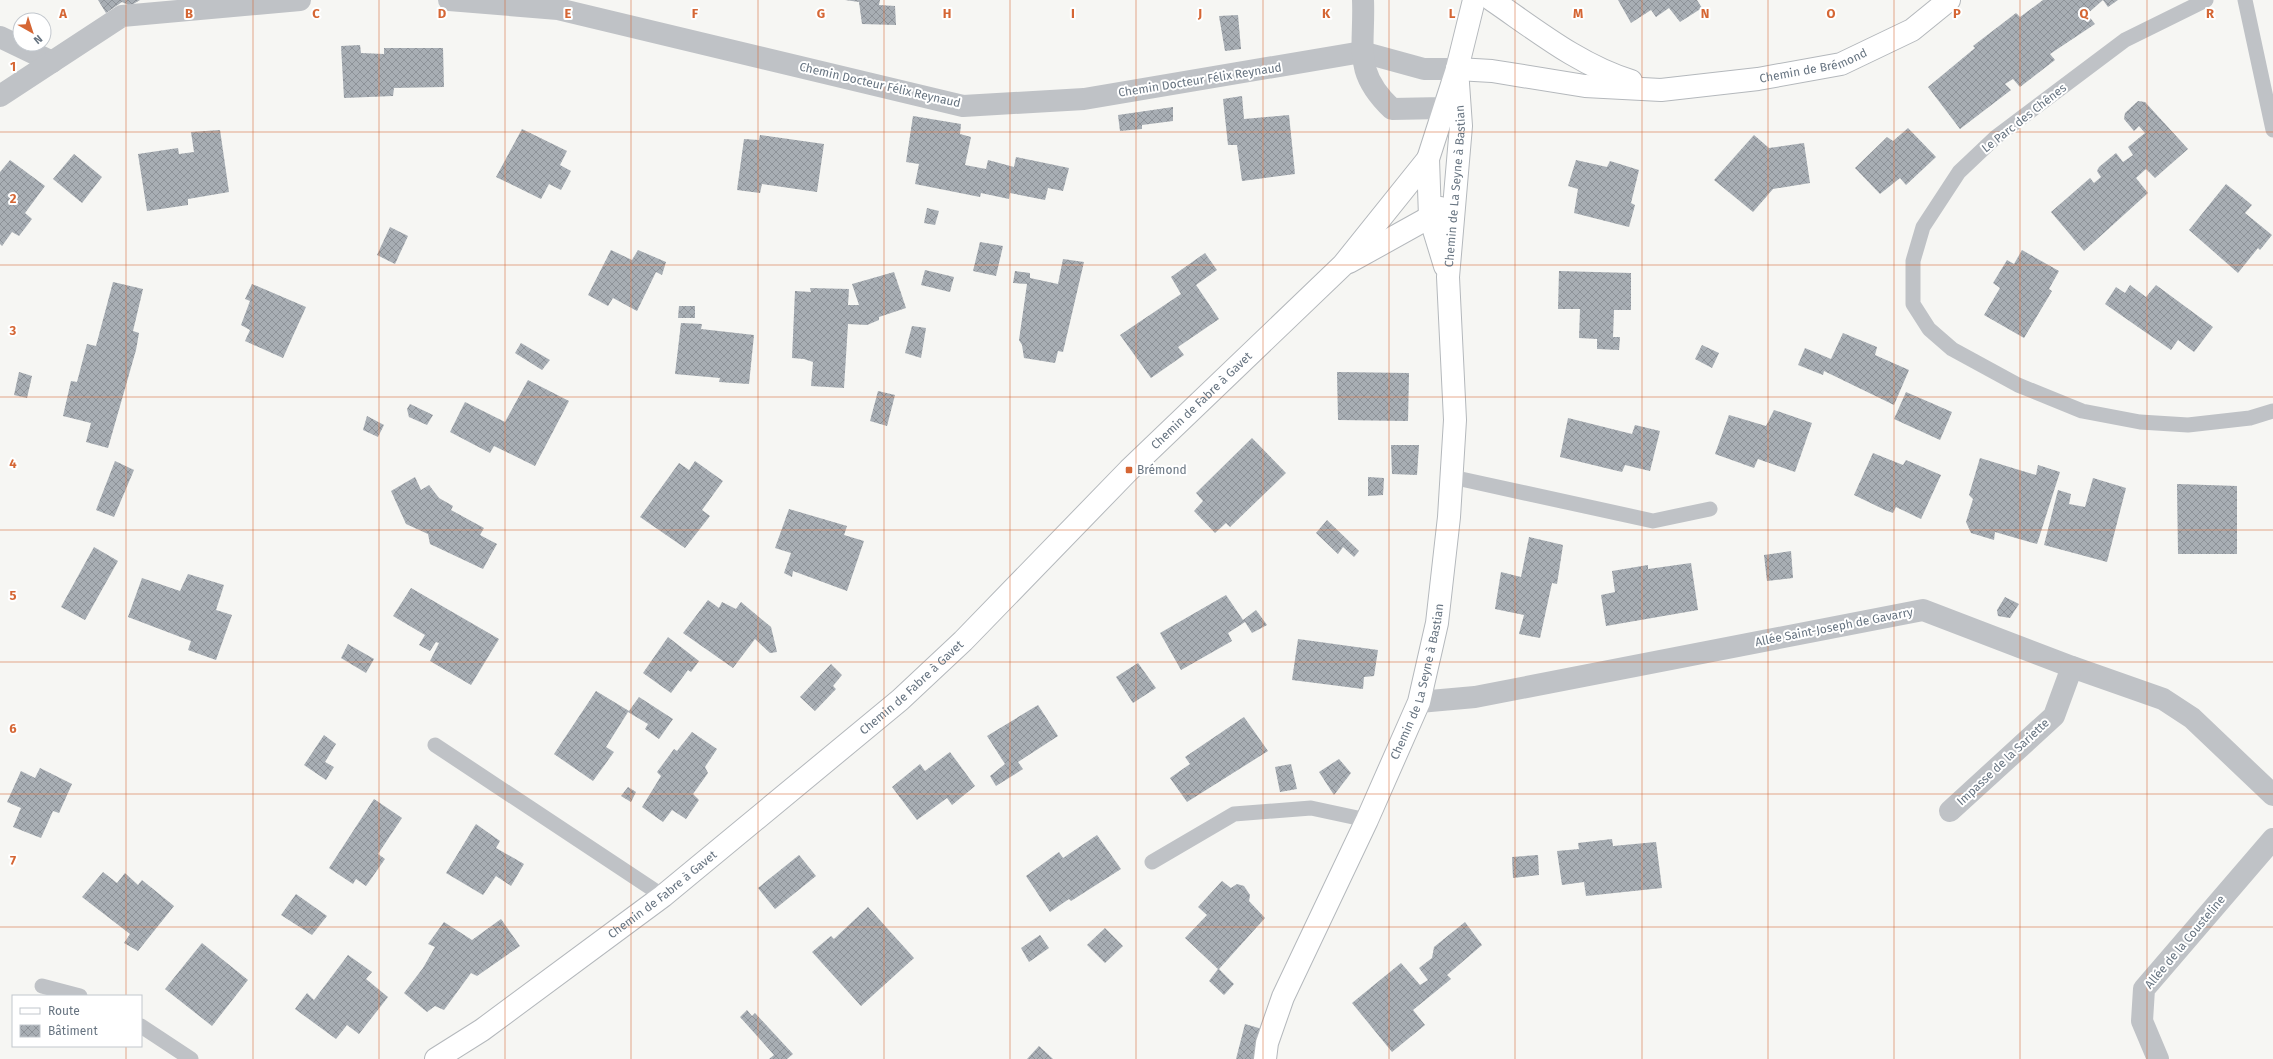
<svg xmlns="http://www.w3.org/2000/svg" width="2273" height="1059" font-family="'Fira Sans',sans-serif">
	<defs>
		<pattern id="building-cross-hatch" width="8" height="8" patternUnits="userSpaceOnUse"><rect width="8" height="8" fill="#a8aeb4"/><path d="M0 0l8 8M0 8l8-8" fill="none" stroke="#8d9298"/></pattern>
	</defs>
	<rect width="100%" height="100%" fill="#f6f6f3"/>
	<g fill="url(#building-cross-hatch)">
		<polygon points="98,0 140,0 130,6 122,2 106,13"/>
		<polygon points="845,0 880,0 879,5 895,6 896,25 862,24 859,2"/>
		<polygon points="1618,0 1697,0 1702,8 1680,22 1669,8 1656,17 1651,10 1631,23"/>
		<polygon points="2043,0 2118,0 2108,7 2103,0 2087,14 2095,24 2050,54 2055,60 2020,87 2013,79 2005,84 2011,90 1960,129 1928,87 1975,48 1973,46 2016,13 2020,17"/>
		<polygon points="1238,15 1241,49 1225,51 1219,16"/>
		<polygon points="360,45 361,53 384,54 384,48 443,48 444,87 394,88 393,96 344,98 341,46"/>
		<polygon points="1242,96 1244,119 1289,115 1295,174 1242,181 1237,145 1228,145 1223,99"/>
		<polygon points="2138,101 2145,102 2188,149 2155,178 2146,169 2136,178 2148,193 2084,251 2051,212 2090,178 2094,183 2101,177 2097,171 2099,167 2116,153 2123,162 2133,155 2128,147 2145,133 2139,126 2134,131 2124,119 2125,113"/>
		<polygon points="1173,107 1173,121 1142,125 1142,129 1120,131 1118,115"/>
		<polygon points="913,116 961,124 960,134 971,137 965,165 986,169 988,160 1014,167 1016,157 1069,168 1063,191 1048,188 1045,200 1010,193 1009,199 981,193 980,197 915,184 919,164 906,162"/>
		<polygon points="1908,128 1936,157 1906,185 1900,178 1880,194 1855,168 1887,137 1893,141"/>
		<polygon points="522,129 567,151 560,165 571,171 561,190 549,184 541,199 496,177"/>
		<polygon points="220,130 229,192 188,199 188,205 147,211 138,154 178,148 179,154 194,152 191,132"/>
		<polygon points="760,135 824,144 817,192 762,184 760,193 737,190 744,139 759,140"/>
		<polygon points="1754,135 1769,148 1804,143 1810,183 1773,189 1753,212 1714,180"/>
		<polygon points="74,154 102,177 82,203 53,179"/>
		<polygon points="10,160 45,186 25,213 32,219 19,236 12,232 2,246 0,244 0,172"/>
		<polygon points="1576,160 1607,167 1610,161 1639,170 1631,203 1635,205 1629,227 1574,213 1578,189 1568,186"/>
		<polygon points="2226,184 2252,205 2245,213 2272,235 2260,250 2258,248 2238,273 2189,230"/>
		<polygon points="927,208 939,211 935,225 924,223"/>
		<polygon points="390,227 408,236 395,264 377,255"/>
		<polygon points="980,242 1003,246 996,276 973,271"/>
		<polygon points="611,250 632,260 638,250 666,262 662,275 656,272 637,311 613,298 608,306 588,295"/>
		<polygon points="2022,250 2059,271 2049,289 2052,291 2024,338 1984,315 2000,288 1993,283 2007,260 2014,264"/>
		<polygon points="1205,253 1217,270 1196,285 1219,319 1178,347 1184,355 1151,378 1120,335 1181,294 1171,277"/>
		<polygon points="1063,259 1084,262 1063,352 1058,351 1055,363 1024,358 1022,345 1019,340 1027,284 1013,283 1015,271 1030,273 1030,278 1058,284"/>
		<polygon points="925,270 954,277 950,292 921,285"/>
		<polygon points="1559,271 1631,273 1631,310 1614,310 1613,337 1620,337 1619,350 1597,349 1597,339 1579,338 1580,309 1558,309"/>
		<polygon points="894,272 906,308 879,317 879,320 867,325 848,324 844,388 811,386 813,362 804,359 792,358 795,291 811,292 810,288 849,289 848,305 859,305 852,284"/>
		<polygon points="113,282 143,289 133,331 139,333 136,350 108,448 86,442 91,423 63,416 71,381 77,382 87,344 96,346"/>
		<polygon points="252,284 306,307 283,358 245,341 250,330 241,325 250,301 245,299"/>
		<polygon points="2130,285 2146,297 2156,285 2213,327 2194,352 2178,340 2171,350 2105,304 2116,287 2125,293"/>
		<polygon points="679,306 695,306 695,318 678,318"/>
		<polygon points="681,323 702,324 701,329 754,335 749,384 719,382 720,378 675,374"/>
		<polygon points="912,326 926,328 921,358 905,353"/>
		<polygon points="1843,333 1877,347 1875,355 1909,370 1894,405 1824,371 1823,375 1798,365 1805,348 1831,359"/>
		<polygon points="521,343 550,360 542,370 515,353"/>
		<polygon points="1702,345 1719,353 1712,368 1695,359"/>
		<polygon points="19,372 32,376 27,398 14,395"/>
		<polygon points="1337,372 1409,373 1408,421 1338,420"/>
		<polygon points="528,380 569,401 535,466 494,446 490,453 450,432 465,402 505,422"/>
		<polygon points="878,391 895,395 887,426 870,421"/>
		<polygon points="1906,392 1952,412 1940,440 1894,419"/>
		<polygon points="410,404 433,415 427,425 409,417 407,409"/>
		<polygon points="1774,410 1812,423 1795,472 1758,459 1754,468 1715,454 1729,415 1766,426"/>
		<polygon points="367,416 384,425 378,437 363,430"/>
		<polygon points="1568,418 1632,434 1635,425 1660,431 1650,471 1625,465 1622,472 1560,457"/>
		<polygon points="1252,438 1286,473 1230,527 1226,523 1215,533 1194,511 1203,501 1196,493"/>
		<polygon points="1391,445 1419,445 1417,475 1392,474"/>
		<polygon points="1873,453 1903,465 1906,460 1941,475 1921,519 1896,507 1893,513 1885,510 1854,495"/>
		<polygon points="1980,458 2036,475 2038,465 2060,472 2037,544 1995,532 1994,540 1971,533 1966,522 1973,499 1969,495"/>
		<polygon points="115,461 134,470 114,517 96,510"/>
		<polygon points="695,461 723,481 702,510 710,516 685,548 640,517 679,463 689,470"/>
		<polygon points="415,477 421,490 429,485 439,498 453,506 451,510 484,528 480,535 497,544 483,569 430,544 428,534 406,524 391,491"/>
		<polygon points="1368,477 1384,478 1383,495 1368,496"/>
		<polygon points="2093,478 2126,488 2107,562 2044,545 2058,490 2071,494 2069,504 2085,507"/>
		<polygon points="2177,484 2237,486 2237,554 2178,554"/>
		<polygon points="789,509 847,526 844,535 864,541 847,591 793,571 792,577 784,573 791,553 775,548"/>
		<polygon points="1327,520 1359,551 1354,557 1343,547 1338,554 1316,533"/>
		<polygon points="1529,537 1563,545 1557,584 1552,583 1540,638 1519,634 1524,615 1495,609 1501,572 1521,577"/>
		<polygon points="94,547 118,561 85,620 61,607"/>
		<polygon points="1791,551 1793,578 1767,581 1764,555"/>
		<polygon points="1691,563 1698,610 1606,626 1601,595 1615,592 1612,571 1648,565 1648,569"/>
		<polygon points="188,574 224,585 216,610 232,615 216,660 188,650 191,641 128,617 142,578 180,591"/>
		<polygon points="411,588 499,639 471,685 430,661 439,643 436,642 430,651 419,645 425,635 393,616"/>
		<polygon points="1226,595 1243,620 1256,610 1267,625 1252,633 1245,622 1228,633 1232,641 1181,670 1160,633"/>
		<polygon points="2005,597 2019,604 2010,618 1998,616 1997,610"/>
		<polygon points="708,600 719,608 722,602 736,609 741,602 771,627 777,652 770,653 755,639 733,668 683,633"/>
		<polygon points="668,637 699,661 691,672 688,670 671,693 643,673"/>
		<polygon points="1298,639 1378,650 1374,676 1364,677 1363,689 1292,680"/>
		<polygon points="348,644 374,659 366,673 341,658"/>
		<polygon points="1138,663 1156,688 1133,703 1116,677"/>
		<polygon points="831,664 842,675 833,686 836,689 815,711 800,697"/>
		<polygon points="596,691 629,711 639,697 673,719 659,739 645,729 648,724 628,712 606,747 614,752 593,781 554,754"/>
		<polygon points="1038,705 1058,736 1018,762 1023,769 996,786 990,776 1005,764 987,736"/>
		<polygon points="1244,717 1268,751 1187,802 1170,778 1190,764 1185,757"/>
		<polygon points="692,732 717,749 705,767 708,773 693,794 699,800 686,819 672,810 663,822 642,807 661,776 657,772 674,749 677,751"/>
		<polygon points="324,735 336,744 325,762 334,767 326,780 304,765"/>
		<polygon points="950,752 975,786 952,805 947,798 917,820 892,787 920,764 925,771"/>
		<polygon points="1339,759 1351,773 1334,795 1319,772"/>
		<polygon points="1291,764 1297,789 1280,792 1275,767"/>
		<polygon points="40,768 72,784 59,813 53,811 41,838 13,827 21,808 7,802 21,771 35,778"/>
		<polygon points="628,787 636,792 631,802 621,796"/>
		<polygon points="374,799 402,818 378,854 385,859 366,886 356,879 353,884 329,868"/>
		<polygon points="476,824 500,841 496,848 524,864 511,886 496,876 483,895 446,873"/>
		<polygon points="1097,835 1121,869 1071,901 1069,899 1050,912 1026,876 1059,852 1063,858"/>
		<polygon points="1612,839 1613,846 1656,842 1662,888 1586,896 1584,882 1562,885 1557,851 1579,849 1578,843"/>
		<polygon points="799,855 816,876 775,909 758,888"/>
		<polygon points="1538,855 1539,875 1513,878 1512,857"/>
		<polygon points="103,872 117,883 125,873 138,885 142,880 174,906 138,951 124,943 130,934 82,897"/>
		<polygon points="1222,881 1231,888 1237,884 1244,886 1250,895 1249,901 1265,918 1219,969 1234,984 1224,995 1209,981 1218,969 1185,938 1207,915 1198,907"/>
		<polygon points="296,894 327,916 312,935 281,915"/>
		<polygon points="868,907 914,958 861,1006 812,952 831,936 834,939"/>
		<polygon points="501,919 520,946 477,976 471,973 444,1010 435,1006 427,1012 404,993 423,968 435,947 428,944 444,922 472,940"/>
		<polygon points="1465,922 1482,945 1447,975 1451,979 1413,1010 1425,1025 1392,1052 1352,1003 1401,963 1420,985 1428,980 1419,968 1432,958 1434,947"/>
		<polygon points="1105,928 1123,946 1105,963 1087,945"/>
		<polygon points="1040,935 1049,948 1029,962 1021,948"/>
		<polygon points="202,943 248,980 212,1026 165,989"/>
		<polygon points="348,955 372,972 366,979 388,997 359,1034 347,1025 336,1039 295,1009 307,993 314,1000"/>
		<polygon points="747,1010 752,1016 755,1013 793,1054 787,1059 769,1059 774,1055 740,1017"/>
		<polygon points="1245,1024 1262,1029 1254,1059 1236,1059"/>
		<polygon points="1039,1046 1053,1059 1027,1059"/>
	</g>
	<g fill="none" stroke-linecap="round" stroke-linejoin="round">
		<g stroke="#b4b8bc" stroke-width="24">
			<g id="secondary">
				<path d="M1492,0C1536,30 1579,65 1631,81"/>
				<path id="s1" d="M1457,69L1492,71L1585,86L1661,90L1758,79L1841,64L1912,30L1949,0"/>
				<polyline points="1349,262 1430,217 1440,208"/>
				<polyline points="1445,266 1430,217 1428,159 1457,69 1474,0"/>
				<path id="s2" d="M436,1059L482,1030L663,896L900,700L963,641L1129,470L1343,265L1428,159"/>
				<path id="s3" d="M1265,1059L1267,1043L1283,997L1367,820L1419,702L1437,623L1449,517L1455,420L1448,277L1461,126L1457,69"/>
			</g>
		</g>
		<g stroke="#bfc2c6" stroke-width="15">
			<polyline points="2206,0 2125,40 1996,137 1959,172 1923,227 1913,261 1913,304 1929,329 1952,349 2018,385 2082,411 2140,422 2188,425 2250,418 2273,411"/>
			<polyline points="2245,0 2273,130"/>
			<polyline points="1452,477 1653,521 1710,509"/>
			<polyline points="435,745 663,896"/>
			<polyline points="1152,862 1234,814 1311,808 1367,820"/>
			<polyline points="42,986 80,996"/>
			<polyline points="141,1026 191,1059"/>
		</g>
		<g stroke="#bfc2c6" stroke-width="22">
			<polyline points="449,0 558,9 963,106 1084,99 1362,52 1424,69 1457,69"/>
			<path d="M1363,0C1365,48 1352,71 1392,109L1443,108L1458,96"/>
			<polyline points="0,37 52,62"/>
			<polyline points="0,96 122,16 300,0"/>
			<polyline points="1419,702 1475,697 1923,610 2072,667 2163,699 2192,718 2273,795"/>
			<polyline points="1950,811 2054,716 2072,667"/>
			<polyline points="2158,1059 2142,1021 2144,989 2273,839"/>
		</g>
		<use href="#secondary" stroke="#fff" stroke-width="22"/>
	</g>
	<path fill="none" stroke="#d56634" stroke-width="1" stroke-opacity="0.55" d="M126,0V996M253,0V1059M379,0V1059M505,0V1059M631,0V1059M758,0V1059M884,0V1059M1010,0V1059M1136,0V1059M1263,0V1059M1389,0V1059M1515,0V1059M1642,0V1059M1768,0V1059M1894,0V1059M2020,0V1059M2147,0V1059M0,132H2273M0,265H2273M0,397H2273M0,530H2273M0,662H2273M0,794H2273M0,927H2273M126,1046V1059"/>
	<rect fill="#d56634" stroke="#fff" stroke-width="1.5" x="1125" y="466" width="8" height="8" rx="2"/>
	<g text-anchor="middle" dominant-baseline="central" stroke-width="4" stroke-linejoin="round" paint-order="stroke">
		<g font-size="12" fill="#677481" stroke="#fff">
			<text stroke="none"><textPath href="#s1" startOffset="360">Chemin de Brémond</textPath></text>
			<text transform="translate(1200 80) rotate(-9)">Chemin Docteur Félix Reynaud</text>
			<text transform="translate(880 85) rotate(13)">Chemin Docteur Félix Reynaud</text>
			<text transform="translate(2024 118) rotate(-38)">Le Parc des Chênes</text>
			<text stroke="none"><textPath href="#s3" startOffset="909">Chemin de La Seyne à Bastian</textPath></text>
			<text stroke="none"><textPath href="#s2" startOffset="1012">Chemin de Fabre à Gavet</textPath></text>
			<text transform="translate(1834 627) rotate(-11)">Allée Saint-Joseph de Gavarry</text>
			<text stroke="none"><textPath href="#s3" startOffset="409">Chemin de La Seyne à Bastian</textPath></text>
			<text stroke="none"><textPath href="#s2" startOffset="604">Chemin de Fabre à Gavet</textPath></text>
			<text transform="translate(2003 762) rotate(-43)">Impasse de la Sariette</text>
			<text stroke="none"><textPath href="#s2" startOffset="280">Chemin de Fabre à Gavet</textPath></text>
			<text transform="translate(2185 942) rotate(-50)">Allée de la Cousteline</text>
		</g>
		<g font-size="12" fill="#677481" stroke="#fff" text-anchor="start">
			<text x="1137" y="470">Brémond</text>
		</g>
	</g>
	<g font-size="13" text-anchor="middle" font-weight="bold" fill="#d56634" stroke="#fff" stroke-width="4" stroke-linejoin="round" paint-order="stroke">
		<text x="63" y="18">A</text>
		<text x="189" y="18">B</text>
		<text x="316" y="18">C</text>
		<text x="442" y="18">D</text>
		<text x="568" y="18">E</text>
		<text x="695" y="18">F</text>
		<text x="821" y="18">G</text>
		<text x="947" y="18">H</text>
		<text x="1073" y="18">I</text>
		<text x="1200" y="18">J</text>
		<text x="1326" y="18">K</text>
		<text x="1452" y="18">L</text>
		<text x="1578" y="18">M</text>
		<text x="1705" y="18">N</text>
		<text x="1831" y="18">O</text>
		<text x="1957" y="18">P</text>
		<text x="2084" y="18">Q</text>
		<text x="2210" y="18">R</text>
		<text x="13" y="71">1</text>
		<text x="13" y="203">2</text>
		<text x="13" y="335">3</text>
		<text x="13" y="468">4</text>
		<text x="13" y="600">5</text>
		<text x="13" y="733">6</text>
		<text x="13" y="865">7</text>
	</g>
	<rect x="12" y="995" width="130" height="52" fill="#ffffff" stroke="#c2c7cd"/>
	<rect x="20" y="1008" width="20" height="6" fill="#ffffff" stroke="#c2c7cd"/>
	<text x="48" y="1015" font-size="12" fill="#677481">Route</text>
	<rect x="20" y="1025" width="20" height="12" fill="url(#building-cross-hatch)" stroke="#c2c7cd"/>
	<text x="48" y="1035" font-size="12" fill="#677481">Bâtiment</text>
	<g transform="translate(32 32) rotate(141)"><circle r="19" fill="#ffffff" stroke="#c2c7cd"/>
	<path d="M0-3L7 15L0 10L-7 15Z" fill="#d56634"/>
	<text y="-6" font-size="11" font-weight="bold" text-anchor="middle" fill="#677481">N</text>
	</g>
</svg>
